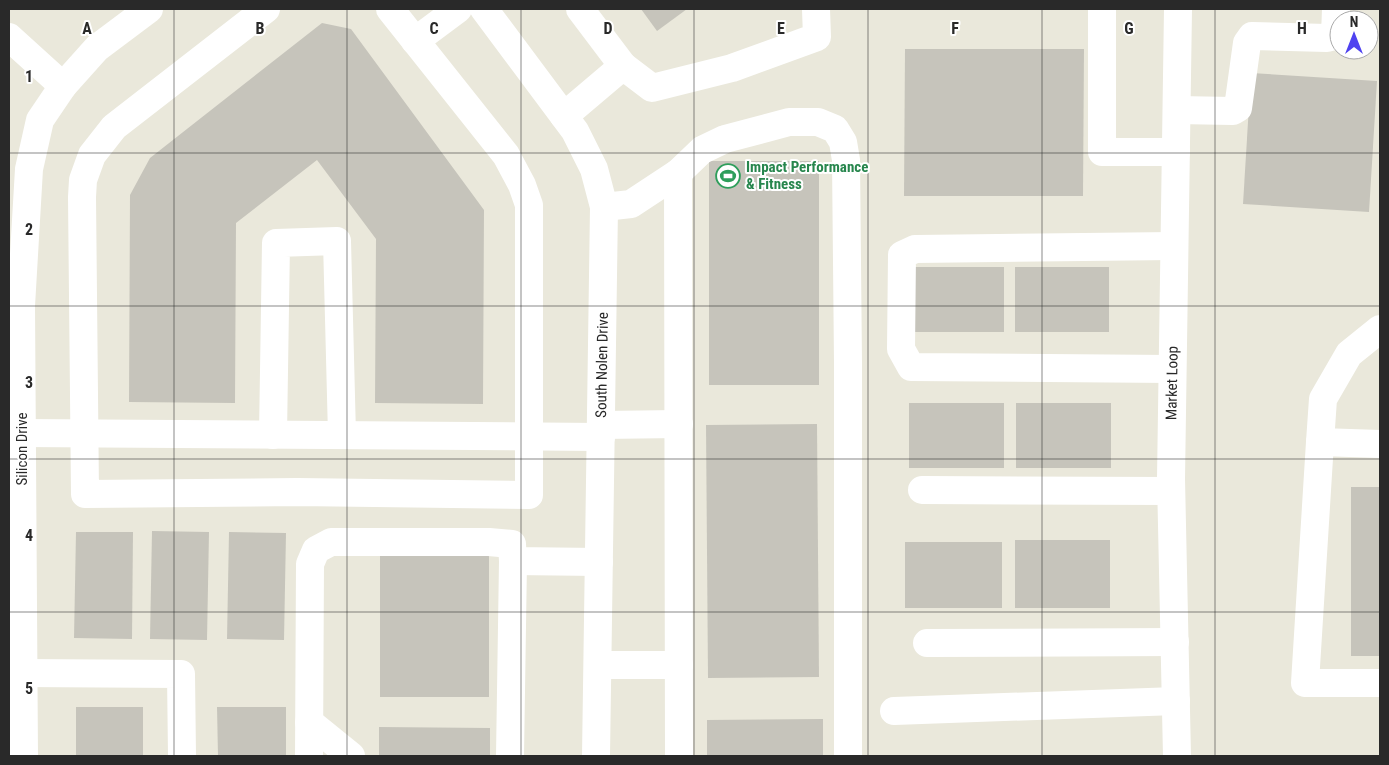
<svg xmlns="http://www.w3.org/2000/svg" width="1389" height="765" font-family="'Roboto Condensed',sans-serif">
	<rect width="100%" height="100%" fill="#eae8db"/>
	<g fill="#c6c4bb">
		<polygon points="641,9 687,9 657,31"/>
		<polygon points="322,23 351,29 484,210 483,404 375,403 376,239 317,160 236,223 235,403 129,402 130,195 150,158"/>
		<polygon points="905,49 1084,49 1083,196 904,196"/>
		<polygon points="1251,73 1377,81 1369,212 1243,204"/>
		<rect x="709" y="161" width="110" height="224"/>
		<rect x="909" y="267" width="95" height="65"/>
		<rect x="1015" y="267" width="94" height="65"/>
		<rect x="909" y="403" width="95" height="65"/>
		<rect x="1016" y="403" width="95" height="65"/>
		<polygon points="817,424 819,677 708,678 706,425"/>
		<rect x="1351" y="487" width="29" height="169"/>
		<polygon points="152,531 209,532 207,640 150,639"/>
		<polygon points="76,532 133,532 132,639 74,638"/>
		<polygon points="229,532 286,533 284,640 227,639"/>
		<rect x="1015" y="540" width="95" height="68"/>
		<rect x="905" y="542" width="97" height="66"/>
		<rect x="380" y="554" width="109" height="143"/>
		<rect x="76" y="707" width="67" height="49"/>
		<polygon points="217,707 286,707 286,756 218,756"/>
		<polygon points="823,719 823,756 707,756 707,720"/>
		<polygon points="379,727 490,728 490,756 379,756"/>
	</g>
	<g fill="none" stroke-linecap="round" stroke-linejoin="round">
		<g stroke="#fff" stroke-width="28">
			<polyline points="266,9 114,127 92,155 83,180 82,197 85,494 297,492 529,495 529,205 522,185 506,155 390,9"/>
			<polyline points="484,9 575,131 594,169 604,207 596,756"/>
			<polyline points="580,9 623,66"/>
			<polyline points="1102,9 1102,152 1176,152"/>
			<polyline points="9,37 63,86"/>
			<polyline points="415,41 458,9"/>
			<polyline points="1177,110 1233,111 1238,108 1247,43 1252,36 1327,38 1335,36 1336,9"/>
			<polyline points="564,116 623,66 652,88 732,68 817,37 816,9"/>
			<polyline points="678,173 679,756"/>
			<polyline points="604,207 631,204 678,173 702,150 725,139 789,122 818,122 835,129 843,142 846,160 848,363 848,756"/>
			<polyline points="1380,329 1349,354 1323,399 1320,442 1380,444"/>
			<polyline points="1172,369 911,367 901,349 902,255 915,249 1174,246"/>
			<polyline points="601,425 679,424"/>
			<polyline points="22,433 601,437"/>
			<polyline points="273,435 276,243 337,241 342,435"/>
			<polyline points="1320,442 1305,683 1380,683"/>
			<polyline points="922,490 1171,491"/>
			<polyline points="927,643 1175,642"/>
			<polyline points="598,665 679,665"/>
			<polyline points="23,673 181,674 182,756"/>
			<polyline points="894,711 1176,701"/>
			<polyline points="309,722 351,756"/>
			<polyline points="24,756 21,306 29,169 40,120 63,86 97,48 149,9"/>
			<polyline points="309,756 310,564 316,550 331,542 489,542 512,544 513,561 599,562"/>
			<polyline points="510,756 513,561"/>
			<polyline points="1177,756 1171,479 1178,9"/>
		</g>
	</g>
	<path fill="none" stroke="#292929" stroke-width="1" stroke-opacity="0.55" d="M174,9V756M347,9V756M521,9V756M694,9V756M868,9V756M1042,9V756M1215,9V756M9,153H1380M9,306H1380M9,459H1380M9,612H1380"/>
	<defs>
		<g id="stadium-ring" transform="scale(1.25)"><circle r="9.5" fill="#fff" stroke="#2e9e5b" stroke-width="1.5"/><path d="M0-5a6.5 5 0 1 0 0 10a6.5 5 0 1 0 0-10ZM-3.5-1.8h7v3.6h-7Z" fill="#2e9e5b"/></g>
	</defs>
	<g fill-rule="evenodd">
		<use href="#stadium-ring" x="728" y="176"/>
	</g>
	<g text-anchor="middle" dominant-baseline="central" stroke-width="4" stroke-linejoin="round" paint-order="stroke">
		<g font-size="15" font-weight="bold" fill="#27864d" stroke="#fff" text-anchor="start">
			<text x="746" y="167">Impact Performance<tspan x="746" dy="17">&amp; Fitness</tspan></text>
		</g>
		<g font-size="15" fill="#292929" stroke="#fff">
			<text transform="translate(602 365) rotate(-89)">South Nolen Drive</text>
			<text transform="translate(1172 383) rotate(-89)">Market Loop</text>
			<text transform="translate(22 449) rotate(-90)">Silicon Drive</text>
		</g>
	</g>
	<g font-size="16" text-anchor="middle" font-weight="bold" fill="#292929" stroke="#fff" stroke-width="4" stroke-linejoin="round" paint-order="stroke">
		<text x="87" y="34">A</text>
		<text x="260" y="34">B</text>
		<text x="434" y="34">C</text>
		<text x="608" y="34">D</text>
		<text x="781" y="34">E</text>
		<text x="955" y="34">F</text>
		<text x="1129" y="34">G</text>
		<text x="1302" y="34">H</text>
		<text x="29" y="82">1</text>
		<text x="29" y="235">2</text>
		<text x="29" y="388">3</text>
		<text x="29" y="541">4</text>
		<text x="29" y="694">5</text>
	</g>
	<rect width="1389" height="765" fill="none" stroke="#292929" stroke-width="20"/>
	<g transform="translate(1354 35)"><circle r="24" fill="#ffffff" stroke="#a9a9a9"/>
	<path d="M0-4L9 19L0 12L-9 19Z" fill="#4f42f0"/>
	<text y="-8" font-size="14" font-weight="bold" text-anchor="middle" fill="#292929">N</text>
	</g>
</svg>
